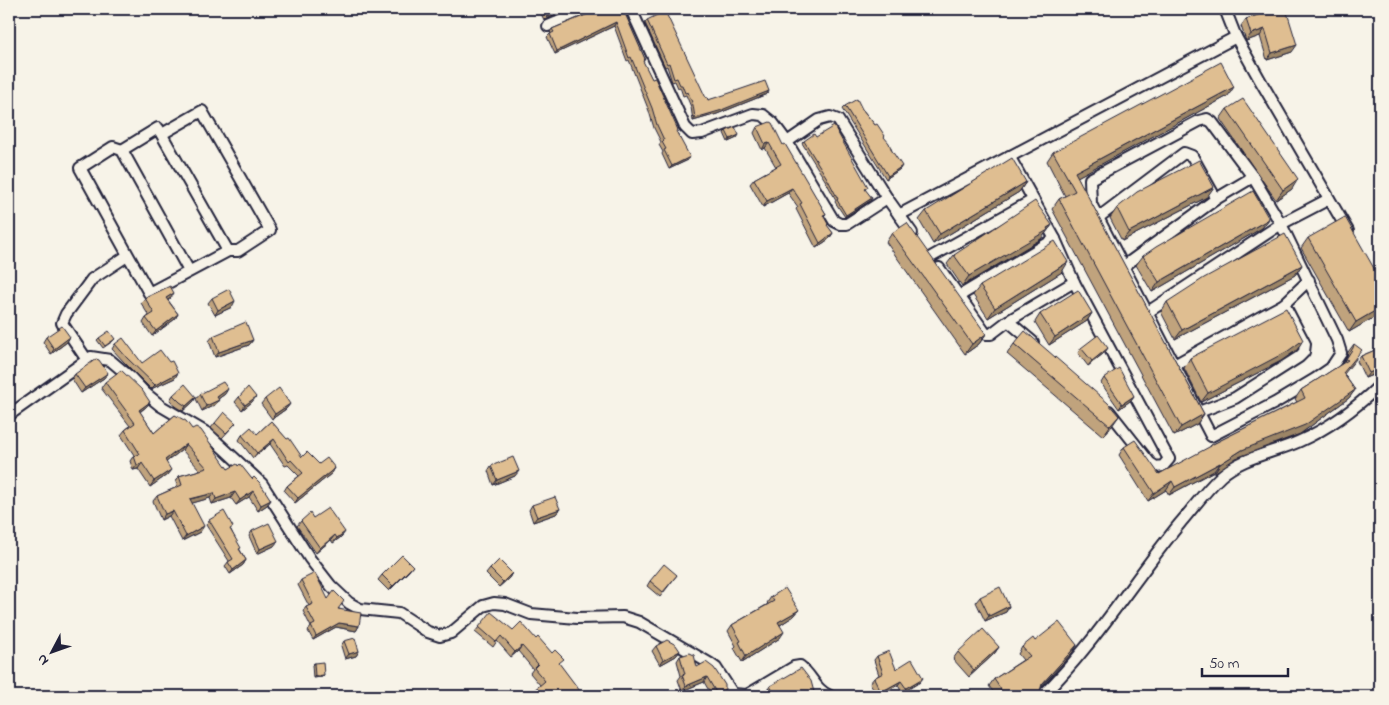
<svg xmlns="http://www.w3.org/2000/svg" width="1389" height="705" font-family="'Indie Flower',sans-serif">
	<rect width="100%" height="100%" fill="#f7f3e8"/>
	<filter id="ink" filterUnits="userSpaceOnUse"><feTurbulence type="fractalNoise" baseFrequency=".02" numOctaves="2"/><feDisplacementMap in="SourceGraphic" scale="10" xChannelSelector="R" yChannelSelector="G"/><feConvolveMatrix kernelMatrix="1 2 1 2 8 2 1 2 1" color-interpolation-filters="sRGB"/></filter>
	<g filter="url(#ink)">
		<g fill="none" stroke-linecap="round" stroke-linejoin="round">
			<g stroke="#22223b" stroke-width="14">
				<g id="minor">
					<polyline points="631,9 685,127 692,134 702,133 753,114 763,115 773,123 787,142 834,221 840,224 847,224 887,198"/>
					<polyline points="1225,9 1236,37 1260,80 1348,231"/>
					<polyline points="548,26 588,9"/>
					<polygon points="1207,119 1212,122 1253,177 1281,224 1337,340 1341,353 1331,368 1315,379 1275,403 1211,436 1091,204 1090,179 1199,121"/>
					<polyline points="162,134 202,111 270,230 238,251 228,251 149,293 80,168 113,147 122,150 189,271"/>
					<polyline points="787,142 819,120 830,117 838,120 887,198 912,233"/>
					<polyline points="122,150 158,128 228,251"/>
					<polyline points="1009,156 1055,239 1074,282 1164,450 1169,459 1163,466 1156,467 1150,463 1109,411"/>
					<polyline points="899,215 1236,37"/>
					<polyline points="1099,217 1184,153 1192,156 1216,199"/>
					<polyline points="931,257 1033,200"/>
					<polyline points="1124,266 1216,199 1253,177"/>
					<polyline points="939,268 986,334 991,334 1008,321 1074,282"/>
					<polyline points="959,296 1055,239"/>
					<polyline points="1148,312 1281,224 1329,199"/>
					<polyline points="1008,321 1033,342"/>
					<polyline points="87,360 62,323 66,314 92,279 127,256"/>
					<polyline points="1174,365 1284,304 1309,280"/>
					<polyline points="1199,412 1235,398 1299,357 1304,352 1305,344 1284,304"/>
					<path d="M9,415L91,357L110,360L130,377L145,393L161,406L207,433L248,471L262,484L310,559L331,586L349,603L360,609L399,613L428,632L440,636L451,633L483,606L494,603L505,604L531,614L577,618L623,617L639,622L709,663L716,668L733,694L747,695L794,667L800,666C812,675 815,690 830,696"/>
					<path d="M1042,696C1095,644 1134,579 1181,522C1194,507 1206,490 1221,476C1242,457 1274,453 1300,441C1329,428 1357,407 1380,385"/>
				</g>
			</g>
			<use href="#minor" stroke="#f7f3e8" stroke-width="10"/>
		</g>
		<g fill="#c0a37d" stroke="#22223b">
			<polygon points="539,9 571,9 544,20"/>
			<polygon points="594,9 623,9 645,59 643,62 678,130 677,132 688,160 669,169 662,154 663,152 659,145 661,142 654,128 649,111 629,60 627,61 614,26 555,54 547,37 551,33 550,32 552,29 594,11"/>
			<polygon points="1276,9 1292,52 1267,60 1260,36 1246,41 1241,26 1246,19"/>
			<polygon points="647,20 706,98 708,100 769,91 767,94 717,114 693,121 691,107 686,95 683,96 680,87 678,88 675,81 672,82 667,66 665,67 645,23"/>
			<polygon points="1228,96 1077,177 1204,414 1197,424 1174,436 1052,209 1059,199 1065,196 1047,161 1053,152"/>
			<polygon points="845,106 862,109 875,125 892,151 900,169 886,179 842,109"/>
			<polygon points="1227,109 1292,189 1276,200 1220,119"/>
			<polygon points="757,127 783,145 826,214 824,216 827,226 833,233 829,239 816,248 796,209 798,207 788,193 763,207 750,184 754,179 776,167 765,148 762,150 754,133"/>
			<polygon points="726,131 737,138 728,142 724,133"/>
			<polygon points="816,137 865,190 872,198 870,201 845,217 835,202 836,200 825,180 802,143 804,141"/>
			<polygon points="1026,182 1019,192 933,244 919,220 926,211"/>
			<polygon points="1207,197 1122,241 1110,218 1117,208"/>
			<polygon points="1269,219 1262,228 1152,292 1136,265 1143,256"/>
			<polygon points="1052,225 1041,239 962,286 947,264 954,255"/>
			<polygon points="892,233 986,334 979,344 965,354 886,242"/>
			<polygon points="1308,238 1380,314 1349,332 1301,248"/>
			<polygon points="1302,265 1295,275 1175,339 1161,312 1167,302"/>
			<polygon points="1062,272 988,318 973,295 980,286"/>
			<polygon points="145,298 171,298 168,300 178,314 175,319 152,336 143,323 146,318 149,316 141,303"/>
			<polygon points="212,298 232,307 215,315 208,303"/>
			<polygon points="1092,313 1087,321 1049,345 1035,322 1040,314"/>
			<polygon points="213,336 253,340 249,345 215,357 209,341"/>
			<polygon points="46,337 67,342 51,354 43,342"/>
			<polygon points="99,338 115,339 113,341 103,348 97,340"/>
			<polygon points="115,344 142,363 175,378 151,389 124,362 112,349"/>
			<polygon points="1014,344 1112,426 1103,436 1007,354"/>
			<polygon points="1354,344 1356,359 1344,374 1355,390 1349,398 1300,434 1236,458 1214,473 1214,471 1169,495 1166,490 1148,501 1119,455 1124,447 1159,474 1209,448 1211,445 1297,402 1295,399 1301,390 1342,364 1347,357 1348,352"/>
			<polygon points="1081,348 1108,348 1104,353 1088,366 1078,353"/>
			<polygon points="1380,348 1380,372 1365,378 1357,361 1361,356"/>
			<polygon points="1297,350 1281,361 1201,402 1184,368 1190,358"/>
			<polygon points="75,374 104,378 81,393 72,379"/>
			<polygon points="1104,378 1134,396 1130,401 1119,409 1101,383"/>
			<polygon points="105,382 150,402 146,407 140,412 154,433 175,415 228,469 238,466 252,479 271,500 267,505 258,511 249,497 236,505 231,498 212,504 210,498 192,503 200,532 182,541 169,516 161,520 153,501 157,496 177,487 176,481 179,476 200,470 182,450 166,462 167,475 150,487 138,469 133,470 130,461 134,455 121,435 125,430 130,426 101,388"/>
			<polygon points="200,394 225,394 218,399 215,405 202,411 196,399"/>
			<polygon points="173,395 196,397 193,402 183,411 176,407 170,400"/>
			<polygon points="239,397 252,402 242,410 235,402"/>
			<polygon points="265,399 290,404 286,409 272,419 261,404"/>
			<polygon points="271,421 302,457 319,464 335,468 332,473 295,503 284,491 287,486 299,476 288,465 285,466 270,444 253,458 239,440 242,435 257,434"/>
			<polygon points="215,423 236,423 222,438 211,428"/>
			<polygon points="491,466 515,476 493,485 488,471"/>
			<polygon points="532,505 560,509 556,514 533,522 529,510"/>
			<polygon points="313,518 345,532 341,537 333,543 331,540 316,553 297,526 301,521"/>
			<polygon points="209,520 231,530 240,550 246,560 243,565 230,574 225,566 229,561 206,525"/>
			<polygon points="252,531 274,546 257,554 249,536"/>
			<polygon points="490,569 512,573 509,578 499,587 486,574"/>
			<polygon points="409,571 389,591 378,580 382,575"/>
			<polygon points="677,575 660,597 647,586 650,581"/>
			<polygon points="301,580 328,599 359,626 356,631 336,627 313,640 308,631 311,627 303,611 306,607 309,606 298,585"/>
			<polygon points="771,597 799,610 794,616 780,625 780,638 742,662 734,648 736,646 728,631 732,625 768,604 767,603"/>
			<polygon points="980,597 1009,606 1006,612 985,621 976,602"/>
			<polygon points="479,627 513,630 560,665 582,696 529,696 531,693 540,685 530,673 533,669 518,651 511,657 497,641 493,647 475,632"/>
			<polygon points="344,641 359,651 356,656 345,659 341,646"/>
			<polygon points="1035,641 1077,645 1073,652 1041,687 1037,696 996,696 989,686 994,679 1023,660 1018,654 1022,647"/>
			<polygon points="656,646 680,651 676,656 660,665 652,651"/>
			<polygon points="999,647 994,654 969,677 953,659 958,652"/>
			<polygon points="680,656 697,667 725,689 722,694 718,696 712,696 704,682 682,691 678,680 681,676 677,661"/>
			<polygon points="877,656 896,669 920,682 902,693 898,685 878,696 870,683 874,678 879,675 874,660"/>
			<polygon points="314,663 324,675 322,677 313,678 312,665"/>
			<polygon points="770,686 815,696 769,696 767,691"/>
		</g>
		<g fill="#9c8566" stroke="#22223b">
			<polygon points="566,9 571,9 544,20 547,17"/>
			<polygon points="616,22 614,26 555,54 557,51"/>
			<polygon points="1265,29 1260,36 1246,41 1251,34"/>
			<polygon points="1297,45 1292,52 1267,60 1272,53"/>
			<polygon points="1234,87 1228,96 1068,182 1075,172"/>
			<polygon points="769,91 767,94 717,114 693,121 695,118"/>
			<polygon points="739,135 737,138 728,142 730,139"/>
			<polygon points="769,143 765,148 762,150 765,144"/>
			<polygon points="690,157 688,160 669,169 672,166"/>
			<polygon points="902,166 900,169 886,179 888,176"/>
			<polygon points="1298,179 1292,189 1276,200 1283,190"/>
			<polygon points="1026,182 1019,192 933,244 940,234"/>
			<polygon points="1214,187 1207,197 1122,241 1129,232"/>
			<polygon points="792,188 788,193 763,207 767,201"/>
			<polygon points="872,198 870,201 845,217 846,215"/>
			<polygon points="1269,219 1262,228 1152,292 1159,282"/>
			<polygon points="1052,225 1041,239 962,286 969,276"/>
			<polygon points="833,233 829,239 816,248 820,243"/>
			<polygon points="1068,262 1062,272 988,318 995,308"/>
			<polygon points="1302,265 1295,275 1175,339 1182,330"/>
			<polygon points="174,293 171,298 163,303 166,298"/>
			<polygon points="235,301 232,307 215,315 218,310"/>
			<polygon points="1380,308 1380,314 1349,332 1356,322"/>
			<polygon points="1092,313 1087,321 1049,345 1055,337"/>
			<polygon points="178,314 175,319 152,336 156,331"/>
			<polygon points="986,334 979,344 965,354 972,344"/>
			<polygon points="70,337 67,342 51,354 54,349"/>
			<polygon points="253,340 249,345 215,357 219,352"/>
			<polygon points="1303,340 1297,350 1281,361 1201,402 1208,393"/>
			<polygon points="1108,348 1104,353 1088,366 1092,361"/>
			<polygon points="1380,368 1380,372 1365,378 1369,373"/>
			<polygon points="108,373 104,378 81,393 85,388"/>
			<polygon points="178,373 175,378 151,389 155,385"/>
			<polygon points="228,389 225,394 214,402 217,397"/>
			<polygon points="1355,390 1349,398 1300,434 1236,458 1214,473 1220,464 1242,450"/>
			<polygon points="1134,396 1130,401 1119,409 1122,404"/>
			<polygon points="196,397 193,402 183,411 186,406"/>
			<polygon points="256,397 252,402 242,410 245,405"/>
			<polygon points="219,400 215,405 202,411 206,406"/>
			<polygon points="150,402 146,407 135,415 139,410"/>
			<polygon points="290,404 286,409 272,419 275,414"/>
			<polygon points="1204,414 1197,424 1174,436 1181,427"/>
			<polygon points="1119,416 1112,426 1103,436 1110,426"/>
			<polygon points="274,439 270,444 253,458 257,453"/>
			<polygon points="186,444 182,450 161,466 165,460"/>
			<polygon points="142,463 138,469 133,470 137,465"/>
			<polygon points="1220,463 1214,471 1169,495 1175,487"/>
			<polygon points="335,468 332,473 295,503 298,498"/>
			<polygon points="171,470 167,475 150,487 154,481"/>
			<polygon points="519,471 515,476 493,485 497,480"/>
			<polygon points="1172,481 1166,490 1148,501 1154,493"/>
			<polygon points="253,491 249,497 236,505 240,500"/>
			<polygon points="235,492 231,498 212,504 216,499"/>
			<polygon points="214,493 210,498 186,505 190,499"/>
			<polygon points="271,500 267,505 258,511 261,505"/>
			<polygon points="560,509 556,514 533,522 537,517"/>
			<polygon points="173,511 169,516 161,520 165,514"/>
			<polygon points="204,526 200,532 182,541 186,536"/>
			<polygon points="345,532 341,537 333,543 337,538"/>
			<polygon points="335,535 331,540 316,553 320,548"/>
			<polygon points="278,541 274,546 257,554 260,549"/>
			<polygon points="246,560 243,565 230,574 233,570"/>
			<polygon points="413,566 409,571 389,591 393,586"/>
			<polygon points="512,573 509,578 499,587 503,582"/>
			<polygon points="1009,606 1006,612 985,621 989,616"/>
			<polygon points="799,610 794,616 774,629 778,622"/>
			<polygon points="339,623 359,626 356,631 336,627 313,640 316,636"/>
			<polygon points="784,632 780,638 742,662 746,656"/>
			<polygon points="1077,645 1073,652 1037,691 1042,684"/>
			<polygon points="522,646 518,651 511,657 515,652"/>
			<polygon points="999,647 994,654 969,677 974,670"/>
			<polygon points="359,651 356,656 345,659 349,654"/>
			<polygon points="680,651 676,656 660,665 663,660"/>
			<polygon points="324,675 322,677 313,678 315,676"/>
			<polygon points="707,677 704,682 682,691 686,686"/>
			<polygon points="923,678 920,682 902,693 906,688"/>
			<polygon points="901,681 898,685 878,696 881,692"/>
			<polygon points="725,689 722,694 718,696 715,696 717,694"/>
			<polygon points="1040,691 1037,696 1032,696"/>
		</g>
		<g fill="#dfbe91" stroke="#22223b">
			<polygon points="543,9 566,9 547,17"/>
			<polygon points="596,9 623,9 645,59 643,61 652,79 655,78 678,130 676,131 690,157 672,166 664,150 666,149 662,142 664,140 657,125 652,108 631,57 629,58 616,22 557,51 550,34 554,32 552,29 593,12"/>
			<polygon points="1276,9 1286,9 1297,45 1272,53 1265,29 1251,34 1246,19"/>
			<polygon points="665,11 706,98 707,97 708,100 724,95 765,81 769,91 719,111 695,118 693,105 688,92 685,93 682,85 680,85 677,78 674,79 669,63 667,64 647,20"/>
			<polygon points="1221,62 1234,87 1075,172 1204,414 1181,427 1059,199 1075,191 1053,152"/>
			<polygon points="857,99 862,109 875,125 877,124 885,136 884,137 889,143 892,151 902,166 888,176 845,106"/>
			<polygon points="1243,99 1298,179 1283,190 1227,109"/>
			<polygon points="770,122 772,123 783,145 785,144 826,214 823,215 828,224 827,225 833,233 820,243 800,204 802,203 792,188 767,201 754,179 781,164 769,143 765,144 757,127"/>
			<polygon points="834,126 868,187 865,189 872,198 846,215 837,200 838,199 827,178 804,141 814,134 816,137"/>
			<polygon points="735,127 739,135 730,139 726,131"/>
			<polygon points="1012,158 1026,182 940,234 926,211"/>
			<polygon points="1199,160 1214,187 1129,232 1117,208 1137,192"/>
			<polygon points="1253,191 1269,219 1159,282 1143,256 1156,247"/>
			<polygon points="1035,201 1052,225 1047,228 1048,230 969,276 954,255"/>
			<polygon points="1345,217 1380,279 1380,308 1356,322 1308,238"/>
			<polygon points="907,223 986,334 972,344 892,233"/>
			<polygon points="1285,234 1302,265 1182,330 1167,302 1204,278"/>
			<polygon points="1055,241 1068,262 995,308 980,286"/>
			<polygon points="170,286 174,293 166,298 178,314 156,331 146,318 154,313 145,298"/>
			<polygon points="229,289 235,301 218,310 212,298"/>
			<polygon points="1078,290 1092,313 1055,337 1040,314"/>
			<polygon points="1286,308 1303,340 1288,351 1208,393 1190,358"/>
			<polygon points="246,322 253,340 219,352 213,336"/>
			<polygon points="62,326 70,337 54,349 46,337"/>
			<polygon points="109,331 115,339 105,346 99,338"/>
			<polygon points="1025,331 1108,403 1119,416 1110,426 1014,344"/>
			<polygon points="1098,335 1108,348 1092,361 1081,348"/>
			<polygon points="123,338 142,363 160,350 169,362 172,361 178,373 155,385 127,358 115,344"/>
			<polygon points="1354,344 1362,350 1343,373 1355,390 1305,425 1242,450 1220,464 1220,463 1175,487 1172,481 1154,493 1124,447 1135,440 1159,474 1211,446 1211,445 1305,398 1301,390 1348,360 1346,359 1353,348"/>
			<polygon points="1380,348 1380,368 1369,373 1361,356"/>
			<polygon points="96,359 99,360 108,373 85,388 75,374"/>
			<polygon points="1119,368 1134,396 1122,404 1104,378"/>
			<polygon points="121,370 142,390 150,402 139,410 154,433 175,415 186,421 192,429 196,427 201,430 228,469 237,464 238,466 240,464 252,479 254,477 260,483 271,500 261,505 253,491 240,500 235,492 216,499 214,493 190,499 204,526 186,536 173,511 165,514 157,496 182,485 179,476 207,468 186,444 165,460 171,470 154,481 142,463 137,465 134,456 140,454 125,430 135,423 105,382"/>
			<polygon points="223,382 228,389 217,397 219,400 206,406 200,394"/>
			<polygon points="185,384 196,397 186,406 180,402 173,395"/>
			<polygon points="248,387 256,397 245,405 239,397"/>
			<polygon points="279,388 290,404 275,414 265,399"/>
			<polygon points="224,412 236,423 226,433 215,423"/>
			<polygon points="271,421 287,439 289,438 302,457 307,452 319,464 327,458 335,468 298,498 287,486 303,473 291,460 289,462 274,439 257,453 242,435 251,427 257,434"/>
			<polygon points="513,457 519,471 497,480 491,466"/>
			<polygon points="555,497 560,509 537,517 532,505"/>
			<polygon points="328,508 345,532 337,538 335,535 320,548 301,521 310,513 313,518"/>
			<polygon points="224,511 233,527 230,529 241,548 239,549 246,560 233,570 228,562 233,559 209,520"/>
			<polygon points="269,523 278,541 260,549 252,531"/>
			<polygon points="402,555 413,566 393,586 382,575"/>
			<polygon points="499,560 512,573 503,582 490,569"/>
			<polygon points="664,564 677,575 663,592 650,581"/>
			<polygon points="315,573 328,599 334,591 344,601 338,609 361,613 359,626 339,623 316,636 311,626 315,624 306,607 313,604 301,580"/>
			<polygon points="1000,587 1009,606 989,616 980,597"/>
			<polygon points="785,588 799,610 778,622 784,632 746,656 739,642 741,641 732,625 774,601 771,597"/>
			<polygon points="491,612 513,630 521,622 536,639 538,637 552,653 555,650 564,659 559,663 583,695 581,696 534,696 531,693 545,681 534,668 538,664 522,646 515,652 501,636 496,642 479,627"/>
			<polygon points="1059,622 1077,645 1042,684 1040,691 1032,696 1005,696 994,679 1030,656 1022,647 1033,638 1035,641"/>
			<polygon points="983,629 999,647 974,670 958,652"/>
			<polygon points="355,638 359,651 349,654 344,641"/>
			<polygon points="667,640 676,645 680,651 663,660 656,646"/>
			<polygon points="889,651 896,669 912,659 923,678 906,688 901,681 881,692 874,678 883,673 877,656"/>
			<polygon points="690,653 694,655 697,667 706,662 714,668 725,685 725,689 717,694 707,677 686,686 682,675 685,674 680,656"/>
			<polygon points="323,662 324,675 315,676 314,663"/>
			<polygon points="801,668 811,681 815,696 776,696 770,686"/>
		</g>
	</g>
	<rect width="1389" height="705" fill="none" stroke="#f7f3e8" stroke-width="30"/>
	<rect x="15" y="15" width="1359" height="675" fill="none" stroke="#22223b" stroke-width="2" filter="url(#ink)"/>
	<g transform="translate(52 652) rotate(229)" stroke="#f7f3e8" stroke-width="4" paint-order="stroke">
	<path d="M0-4L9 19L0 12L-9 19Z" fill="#22223b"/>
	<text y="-8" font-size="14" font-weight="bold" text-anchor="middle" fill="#22223b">N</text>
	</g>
	<path d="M1202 668v8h86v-8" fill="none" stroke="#22223b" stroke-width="2.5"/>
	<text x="1209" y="668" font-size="15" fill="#22223b" stroke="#f7f3e8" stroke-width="4" paint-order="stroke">50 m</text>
</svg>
